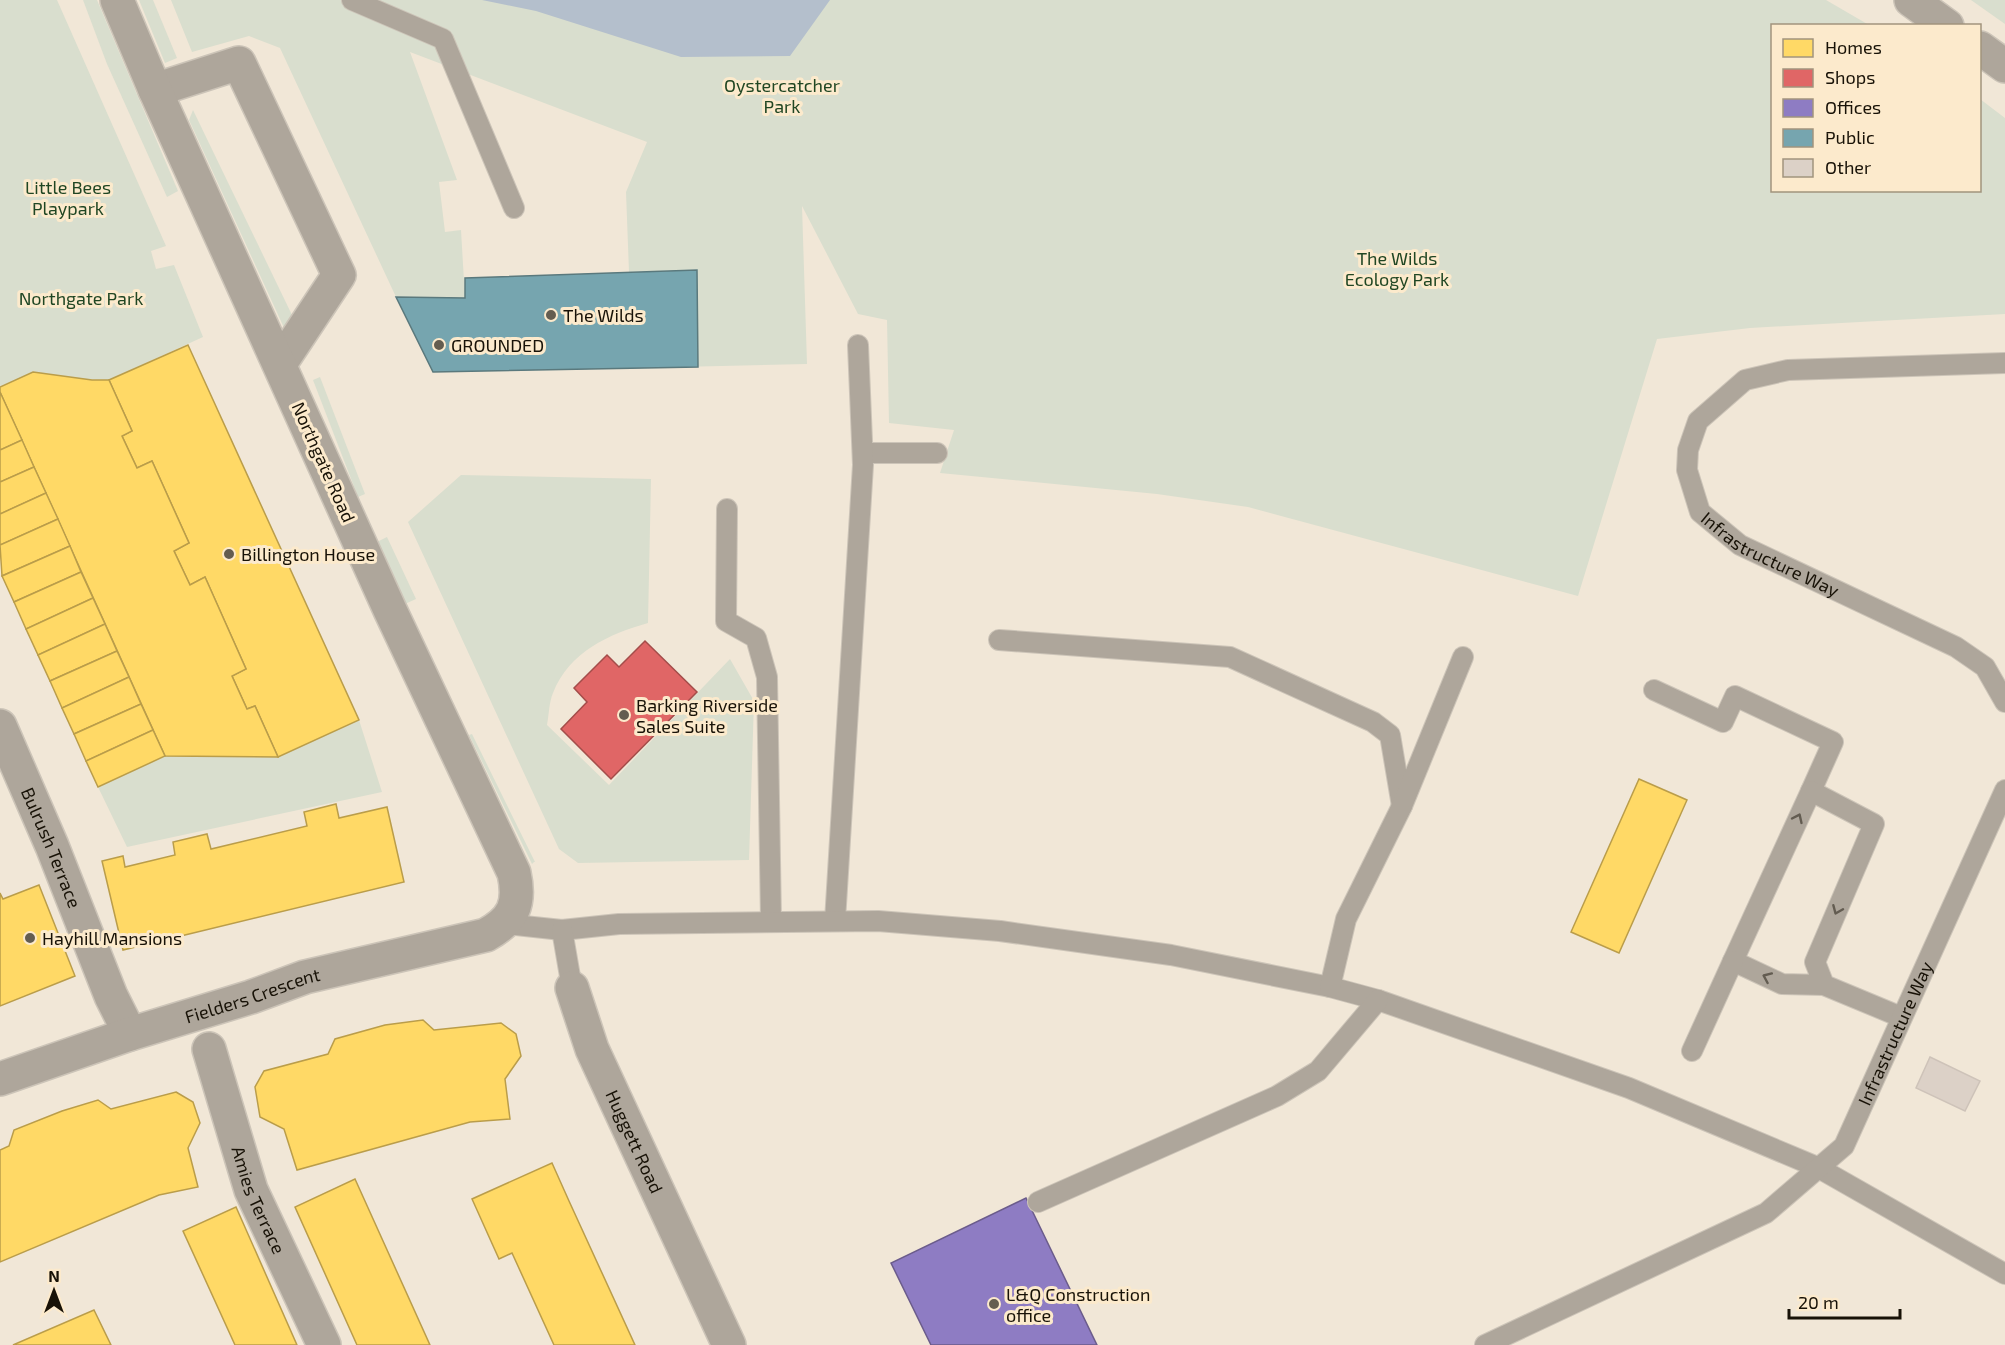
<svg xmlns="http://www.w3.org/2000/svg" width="2005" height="1345" font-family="'Exo 2',sans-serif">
	<rect width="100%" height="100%" fill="#f1e7d7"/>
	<g fill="#d9dece">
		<polygon points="0,0 57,0 166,246 151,251 156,269 174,265 203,337 109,380 21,378 0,386"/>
		<polygon points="83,0 97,0 178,191 167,197 107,64"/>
		<polygon points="139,0 153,0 177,58 165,63"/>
		<polygon points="171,0 1826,0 1869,25 1772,26 1772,190 1980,190 1980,99 2005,118 2005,314 1750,328 1657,339 1578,596 1248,507 1157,494 940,473 954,430 889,423 887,320 858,314 802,206 807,364 636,368 696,322 697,270 629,272 626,192 647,142 410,52 457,180 439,182 445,232 461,230 465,298 396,297 280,48 249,36 192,52"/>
		<polygon points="1971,0 2005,0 2005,24"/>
		<polygon points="193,110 292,315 285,330 189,120"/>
		<polygon points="320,377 365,494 358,497 313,380"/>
		<path d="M461,475L651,479L648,623C609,634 569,652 553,693C549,702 549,715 547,725L609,785L730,659L754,701L749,860L578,863L559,849L408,522Z"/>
		<polygon points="387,537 416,599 405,604 377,542"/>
		<polygon points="359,720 382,792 127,847 98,787 165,756 278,757"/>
		<polygon points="472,734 535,862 534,862 532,864 469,735"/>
	</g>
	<polygon fill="#b4bfcc" points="482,0 830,0 790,56 681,57 536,11"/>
	<g fill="#ffd966" stroke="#ba9d4a" stroke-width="1.5">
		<polygon points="188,345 359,720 278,757 255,706 247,709 232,676 246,669 205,577 190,585 174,551 189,543 152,461 137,468 122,436 132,431 109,380"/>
		<polygon points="33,372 92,380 109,380 132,431 122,436 137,468 152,461 189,543 174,551 190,585 205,577 246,669 232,676 247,709 255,706 278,757 165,756 0,392 0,387"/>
		<polygon points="0,392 22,440 0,450"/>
		<polygon points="22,440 34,467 0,482 0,450"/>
		<polygon points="34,467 46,493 0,514 0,482"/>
		<polygon points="46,493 58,519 0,545 0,514"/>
		<polygon points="58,519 70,546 2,576 0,545"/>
		<polygon points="70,546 81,572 14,602 2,576"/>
		<polygon points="81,572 93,598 26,629 14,602"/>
		<polygon points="93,598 105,624 38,655 26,629"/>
		<polygon points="105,624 117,651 50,681 38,655"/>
		<polygon points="117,651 129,677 62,708 50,681"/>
		<polygon points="129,677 141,704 74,734 62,708"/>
		<polygon points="141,704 153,730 86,761 74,734"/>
		<polygon points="153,730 165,756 98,787 86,761"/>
		<polygon points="1639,779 1687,800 1619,953 1571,932"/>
		<polygon points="336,804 339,818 387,807 404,882 123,950 102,861 123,856 125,867 175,855 173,842 207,834 211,849 307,826 304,812"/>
		<polygon points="39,885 75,976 0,1006 0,893 3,899"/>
		<polygon points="423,1020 434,1030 501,1023 516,1034 521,1056 505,1079 510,1119 470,1122 297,1170 284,1129 260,1117 255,1087 264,1071 328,1054 335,1039 385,1025"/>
		<polygon points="176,1092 193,1102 200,1123 188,1148 198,1187 159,1195 0,1262 0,1150 9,1146 14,1130 62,1111 98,1100 111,1109"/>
		<polygon points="552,1163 569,1201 635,1345 554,1345 512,1253 499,1259 472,1199"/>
		<polygon points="355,1179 430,1345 357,1345 295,1207"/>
		<polygon points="236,1207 297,1345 235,1345 183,1231"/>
		<polygon points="94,1310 111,1345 13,1345"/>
	</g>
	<polygon fill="#e06666" stroke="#a44d4a" stroke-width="1.5" points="645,641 697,692 611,779 561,729 587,702 574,688 607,655 619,667"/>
	<polygon fill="#8e7cc3" stroke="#6b5c8b" stroke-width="1.5" points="1026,1198 1097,1345 931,1345 891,1263"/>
	<polygon fill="#76a5af" stroke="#5a797d" stroke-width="1.5" points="697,270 698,367 433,372 396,297 465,298 465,278"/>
	<polygon fill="#dcd1c7" stroke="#cec3b9" stroke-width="1.5" points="1930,1057 1980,1081 1965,1111 1916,1088"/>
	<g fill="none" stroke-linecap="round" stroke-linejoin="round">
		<g stroke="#ccc4b8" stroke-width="22">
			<g id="service">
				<polyline points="352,0 443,39 514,208"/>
				<path id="s1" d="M2005,363L1788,370L1745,380L1698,421L1688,450L1687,470L1700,512L1740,545L1956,647L1985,667L2005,702"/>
				<polyline points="863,453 937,453"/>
				<polyline points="727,509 726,621 756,638 767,677 771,921"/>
				<polyline points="999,640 1230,657 1373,722 1390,735 1402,806"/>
				<polyline points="1654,690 1723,722 1735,696 1833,742 1811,791"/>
				<polyline points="835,921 863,465 858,345"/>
				<polyline points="506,924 562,930 619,924 878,921 1000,931 1171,955 1330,987 1378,1000 1629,1088 1817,1167 2005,1274"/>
				<polyline points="562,930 572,988"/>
				<polyline points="1824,985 1815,962 1874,824 1811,791 1733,961 1782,984 1824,985 1901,1017"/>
				<polyline points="1330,987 1346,919 1402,806 1463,657"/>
				<polyline points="1692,1051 1733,961"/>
				<polyline points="1038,1202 1277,1096 1318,1071 1378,1000"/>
				<path id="s2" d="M1485,1345L1766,1213L1844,1146L2005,790"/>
			</g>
		</g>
		<g stroke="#ccc4b8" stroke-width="36">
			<g id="minor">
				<polyline points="155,90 239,63 339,275 280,364"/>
				<path id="s3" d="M0,726L52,846L111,996L130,1034"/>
				<path id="s4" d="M572,988L592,1049L729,1345"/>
				<path id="s5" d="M209,1049L251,1190L324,1345"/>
			</g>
		</g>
		<g stroke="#ccc4b8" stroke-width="36">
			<g id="tertiary">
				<polyline points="1911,0 1947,26"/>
				<polyline points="1980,48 2005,66"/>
				<path id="s6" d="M0,1079L130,1034L251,997L305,977L486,935C513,920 521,905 514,873L390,610L155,90L117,0"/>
			</g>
		</g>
		<use href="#service" stroke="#aea69b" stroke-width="20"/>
		<use href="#minor" stroke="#aea69b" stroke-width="33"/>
		<use href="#tertiary" stroke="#aea69b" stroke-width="33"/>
	</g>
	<defs><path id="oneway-chevron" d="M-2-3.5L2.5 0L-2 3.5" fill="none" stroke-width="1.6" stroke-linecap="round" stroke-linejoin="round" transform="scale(1.5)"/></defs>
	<g stroke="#635c51">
		<use href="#oneway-chevron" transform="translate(1798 818) rotate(-65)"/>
		<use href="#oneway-chevron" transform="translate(1837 910) rotate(113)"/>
		<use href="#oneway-chevron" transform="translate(1767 977) rotate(-156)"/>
	</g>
	<g fill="#645d50" stroke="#fceacc" stroke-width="2">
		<circle cx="551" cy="315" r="6"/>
		<circle cx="439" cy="345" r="6"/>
		<circle cx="229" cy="554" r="6"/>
		<circle cx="624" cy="715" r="6"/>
		<circle cx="30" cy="938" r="6"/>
		<circle cx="994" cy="1304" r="6"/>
	</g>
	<g text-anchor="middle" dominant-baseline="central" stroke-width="6" stroke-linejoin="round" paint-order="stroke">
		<g font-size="18" fill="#204623" stroke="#fceacc">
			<text x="782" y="85">Oystercatcher<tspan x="782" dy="21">Park</tspan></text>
			<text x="68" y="187">Little Bees<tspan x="68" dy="21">Playpark</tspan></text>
			<text x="1397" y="258">The Wilds<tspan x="1397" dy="21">Ecology Park</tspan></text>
			<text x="81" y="298">Northgate Park</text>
		</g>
		<g font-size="18" fill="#181207" stroke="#fceacc" text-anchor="start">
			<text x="563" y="315">The Wilds</text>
			<text x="451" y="345">GROUNDED</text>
			<text x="241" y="554">Billington House</text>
			<text x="636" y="705">Barking Riverside<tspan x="636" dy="21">Sales Suite</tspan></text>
			<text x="42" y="938">Hayhill Mansions</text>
			<text x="1006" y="1294">L&amp;Q Construction<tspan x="1006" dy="21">office</tspan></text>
		</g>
		<g font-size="18" fill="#181207" stroke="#fceacc">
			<text transform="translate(324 462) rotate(66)">Northgate Road</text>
			<text stroke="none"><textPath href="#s1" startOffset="501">Infrastructure Way</textPath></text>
			<text stroke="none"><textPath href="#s3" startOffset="132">Bulrush Terrace</textPath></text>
			<text stroke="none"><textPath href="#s6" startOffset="266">Fielders Crescent</textPath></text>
			<text stroke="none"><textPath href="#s2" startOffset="537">Infrastructure Way</textPath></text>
			<text stroke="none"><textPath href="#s4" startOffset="166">Huggett Road</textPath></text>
			<text stroke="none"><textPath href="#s5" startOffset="159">Amies Terrace</textPath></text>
		</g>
	</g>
	<rect x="1771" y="24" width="210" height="168" fill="#fceacc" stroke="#a1947d" stroke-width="1.5"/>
	<rect x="1783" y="39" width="30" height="18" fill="#ffd966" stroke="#a1947d" stroke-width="1.5"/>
	<text x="1825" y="54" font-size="18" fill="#181207">Homes</text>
	<rect x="1783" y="69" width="30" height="18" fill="#e06666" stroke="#a1947d" stroke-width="1.5"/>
	<text x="1825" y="84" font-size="18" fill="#181207">Shops</text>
	<rect x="1783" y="99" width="30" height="18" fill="#8e7cc3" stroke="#a1947d" stroke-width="1.5"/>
	<text x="1825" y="114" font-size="18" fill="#181207">Offices</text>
	<rect x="1783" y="129" width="30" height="18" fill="#76a5af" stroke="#a1947d" stroke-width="1.5"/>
	<text x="1825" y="144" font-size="18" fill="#181207">Public</text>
	<rect x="1783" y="159" width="30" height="18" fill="#dcd1c7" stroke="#a1947d" stroke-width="1.5"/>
	<text x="1825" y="174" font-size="18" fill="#181207">Other</text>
	<g transform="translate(54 1291)" stroke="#fceacc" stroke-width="4.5" paint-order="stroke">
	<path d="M0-4.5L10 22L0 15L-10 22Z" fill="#181207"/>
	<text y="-9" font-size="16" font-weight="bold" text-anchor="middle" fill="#181207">N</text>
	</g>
	<path d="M1789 1309v9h111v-9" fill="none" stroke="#181207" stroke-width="3"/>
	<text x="1798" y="1309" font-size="18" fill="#181207" stroke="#fceacc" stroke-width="4.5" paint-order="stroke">20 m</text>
</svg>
